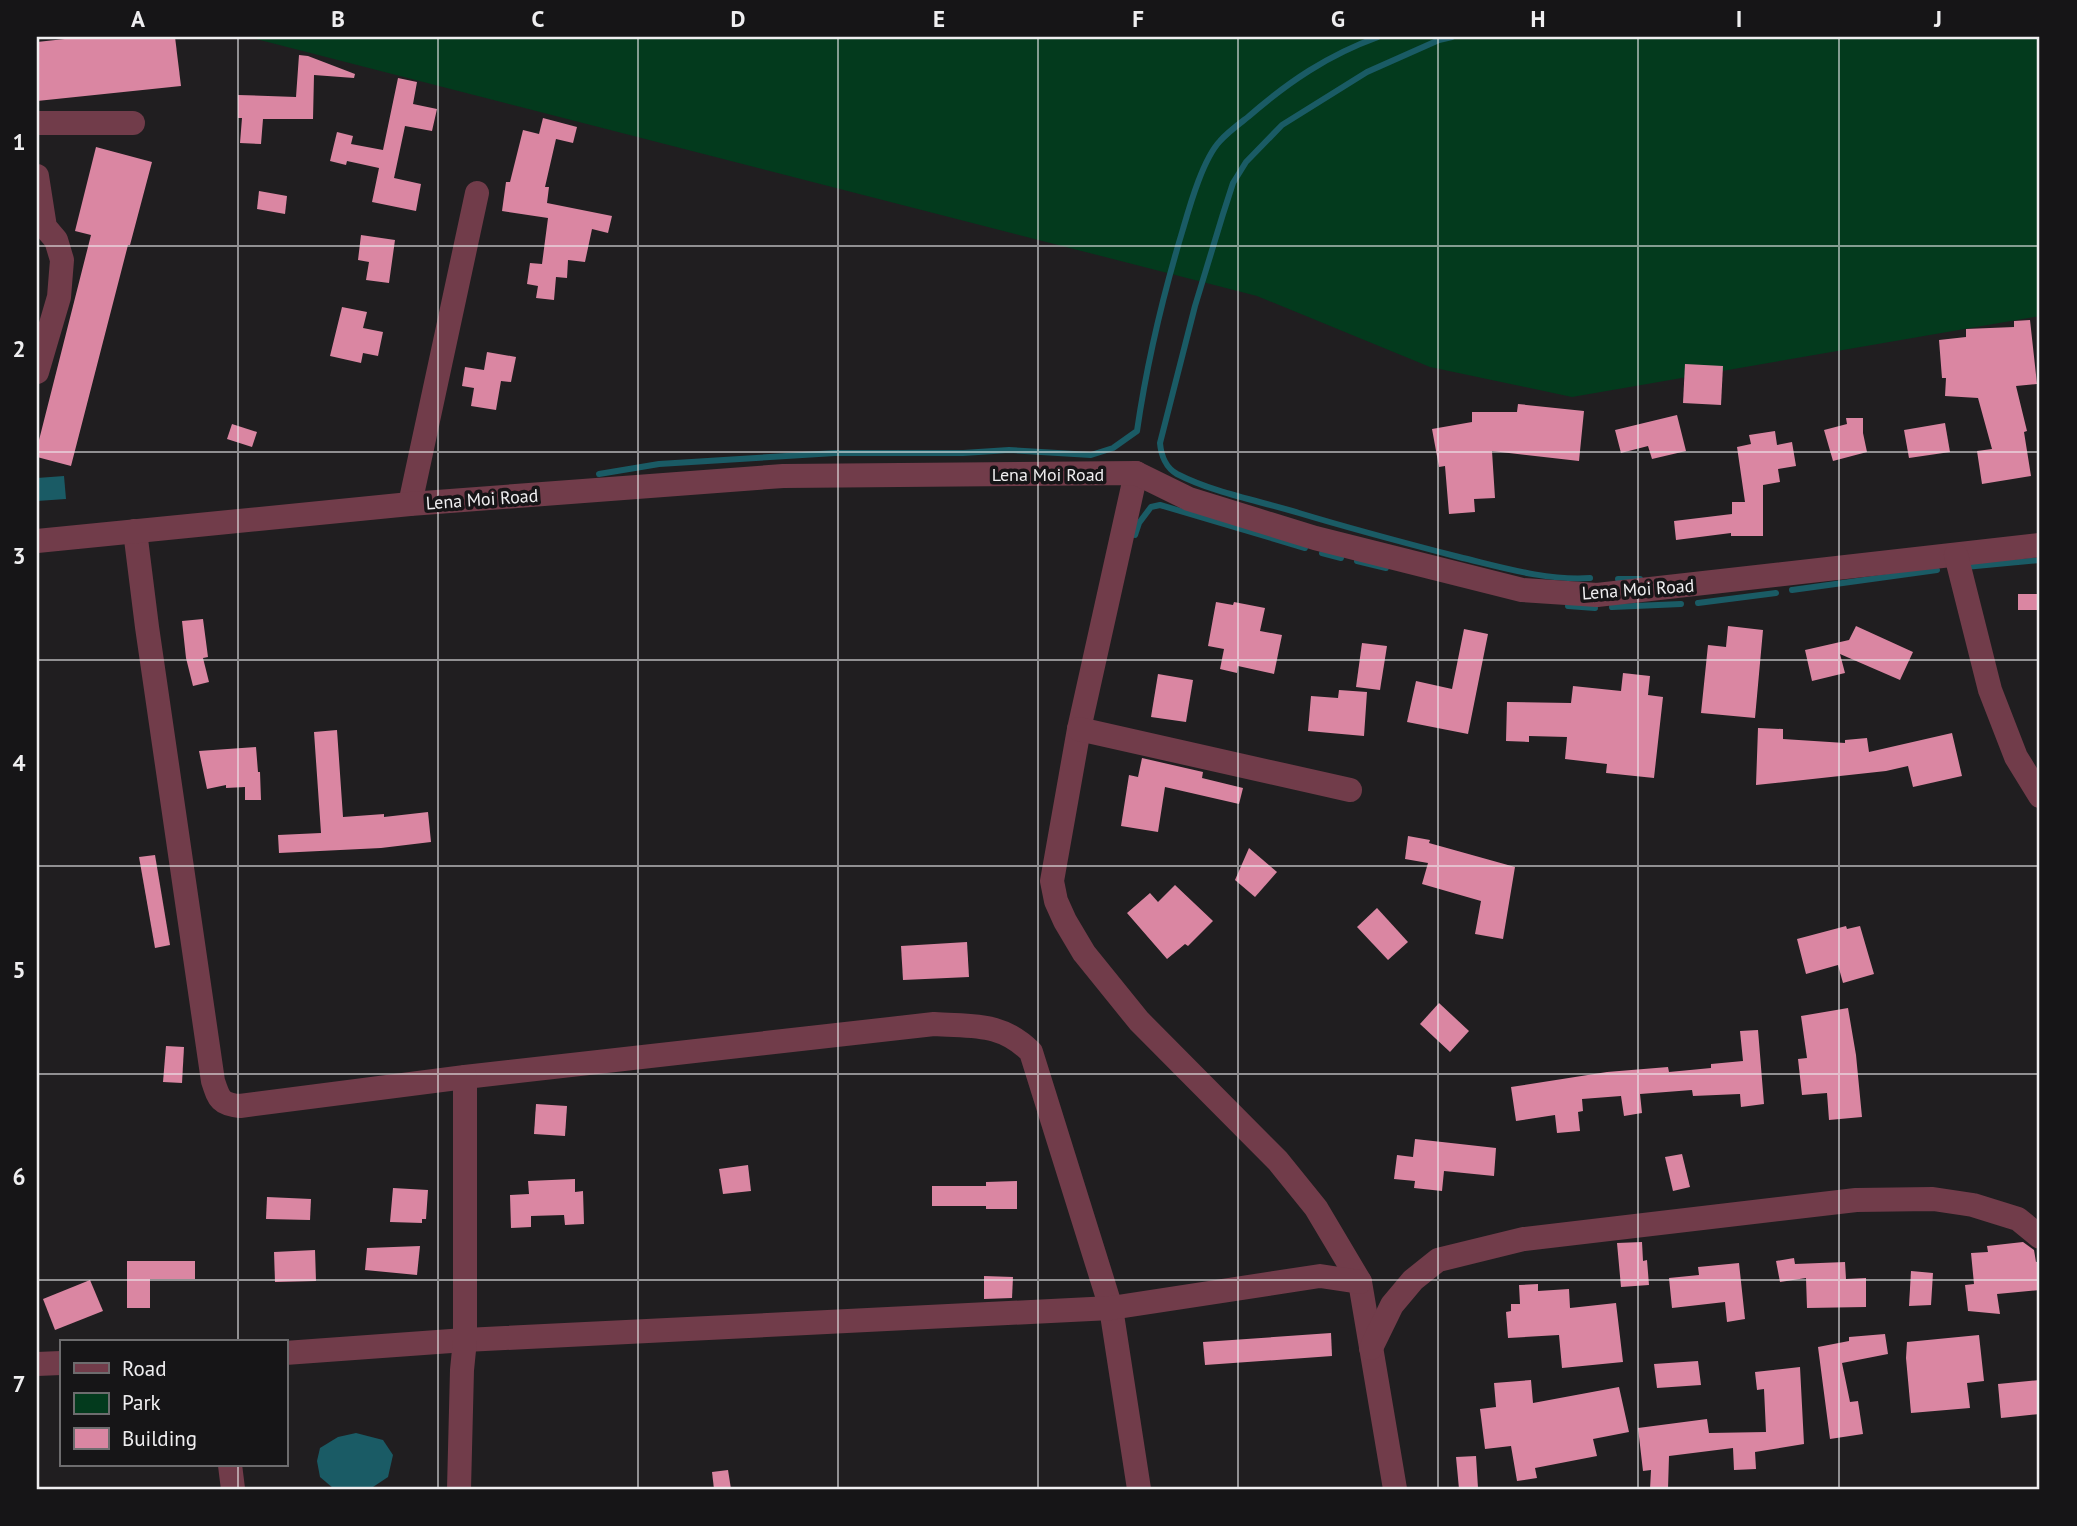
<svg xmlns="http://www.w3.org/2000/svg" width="2077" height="1526" font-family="'PT Sans',sans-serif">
	<rect width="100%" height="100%" fill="#201e20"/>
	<polygon fill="#033a1d" points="248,37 2040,37 2040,316 1572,397 1430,367 1257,296"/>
	<g fill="#1a5b65">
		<polygon points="64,476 66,499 37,501 37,478"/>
		<polygon points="356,1433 383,1440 393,1455 388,1477 370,1489 333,1488 320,1477 317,1461 320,1448 338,1437"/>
	</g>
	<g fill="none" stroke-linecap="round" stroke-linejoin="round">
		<g stroke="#1a5b65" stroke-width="6">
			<path d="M1452,37L1439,40L1367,72L1282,125L1246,162L1233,183L1223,214L1195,306L1160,443C1161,455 1166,468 1177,474C1214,493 1260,501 1299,513C1352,529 1405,543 1459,557C1501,567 1546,581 1590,578"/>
			<path d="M599,474L659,464L835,453H963L1009,450L1091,455L1113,448L1137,431C1147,362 1163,295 1183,229C1190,205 1203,159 1220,141C1228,132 1239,124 1248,117C1288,82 1328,55 1378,37"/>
			<polyline points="1135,535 1139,523 1151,507 1160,505 1305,548"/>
			<polyline points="1322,553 1341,558"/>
			<polyline points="1357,561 1386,568"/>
			<polyline points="1965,567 2040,560"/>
			<polyline points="1618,579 1640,579"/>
			<polyline points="1792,590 1937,570"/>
			<polyline points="1698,603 1776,593"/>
			<polyline points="1568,606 1595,608"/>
			<polyline points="1612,607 1681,604"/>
		</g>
	</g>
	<g fill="#da86a2">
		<polygon points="83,37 175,37 181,86 37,101 37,42"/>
		<polygon points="299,55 308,56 355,74 354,78 314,75 313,119 263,119 261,144 240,143 242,118 238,118 238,95 296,97"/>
		<polygon points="398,78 417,82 413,104 437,109 432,131 405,126 394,178 421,184 416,211 372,202 379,168 347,161 346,165 330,161 337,132 353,136 351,144 383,150"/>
		<polygon points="543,118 577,127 573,143 556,139 545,187 549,187 547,203 612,216 608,233 592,229 585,262 568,260 567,278 556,277 554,300 536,298 538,286 527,284 530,263 542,264 548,218 502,211 506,182 510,182 523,130 539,134"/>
		<polygon points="96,147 152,162 130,245 128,245 71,466 37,457 37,448 91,235 75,231"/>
		<polygon points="259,191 287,196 285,214 257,209"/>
		<polygon points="361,235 395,240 389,283 366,280 369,262 358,260"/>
		<polygon points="342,307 367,312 363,328 383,332 378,356 363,353 361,363 330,356"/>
		<polygon points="2030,320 2037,384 2016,386 2027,431 2024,432 2031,476 1982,484 1977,451 1992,449 1978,398 1945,396 1946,378 1942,378 1939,340 1966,337 1966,329 2014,327 2014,321"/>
		<polygon points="487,352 516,357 511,382 501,381 496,410 471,406 474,388 462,386 465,367 484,370"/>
		<polygon points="1685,364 1723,366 1721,405 1683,403"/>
		<polygon points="1518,404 1584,411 1579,461 1492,451 1495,498 1474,499 1475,512 1449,514 1445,466 1439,467 1432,429 1472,422 1472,412 1517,412"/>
		<polygon points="1677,415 1686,451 1652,459 1648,446 1621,453 1615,430"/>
		<polygon points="1846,418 1863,418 1863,433 1867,452 1833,461 1824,430 1847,424"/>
		<polygon points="1945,423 1950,452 1909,458 1904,430"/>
		<polygon points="232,424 257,432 252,447 227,439"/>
		<polygon points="1775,431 1777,445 1792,442 1796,466 1778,469 1780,482 1763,485 1763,536 1731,536 1731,533 1676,540 1674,521 1732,514 1732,502 1745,502 1737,447 1751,444 1749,435"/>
		<rect x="2018" y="594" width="19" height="16"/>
		<polygon points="1216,602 1233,605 1234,602 1265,608 1260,631 1282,635 1274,674 1238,666 1237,673 1220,669 1224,649 1208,646"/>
		<polygon points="203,619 208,657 203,658 209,682 193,686 186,658 182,621"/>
		<polygon points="1728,626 1763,630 1755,718 1701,713 1708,645 1726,647"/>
		<polygon points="1856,626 1913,652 1900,680 1840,654 1845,673 1812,681 1805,650 1849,640"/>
		<polygon points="1464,629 1488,634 1468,734 1407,722 1416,681 1452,689"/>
		<polygon points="1362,643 1387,646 1380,690 1356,687"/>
		<polygon points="1623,673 1650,676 1648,695 1663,697 1654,778 1606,773 1607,764 1565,759 1567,737 1529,736 1529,742 1506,741 1507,702 1571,703 1573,686 1621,691"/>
		<polygon points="1158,674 1193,680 1186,722 1151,717"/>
		<polygon points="1339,690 1367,692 1364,736 1308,731 1311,696 1338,698"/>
		<polygon points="1758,728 1783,729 1783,739 1845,743 1845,740 1867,738 1869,752 1952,733 1962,776 1913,787 1908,766 1886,771 1756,785"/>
		<polygon points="337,730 343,817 384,814 384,817 428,812 431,842 381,848 279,853 278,835 321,833 314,732"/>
		<polygon points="256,747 258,772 260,772 261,800 245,800 245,787 226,788 226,785 207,789 199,751"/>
		<polygon points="1142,758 1203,772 1202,778 1243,788 1239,804 1165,787 1158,832 1121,826 1129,775 1138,777"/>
		<polygon points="1408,836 1430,840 1429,843 1515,867 1503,939 1475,934 1481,901 1422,884 1428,863 1405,859"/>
		<polygon points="1249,848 1277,872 1255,897 1235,880"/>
		<polygon points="155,855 170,945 155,948 139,857"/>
		<polygon points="1175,885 1213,921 1188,946 1185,944 1167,959 1127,913 1150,893 1158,902"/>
		<polygon points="1377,908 1408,942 1388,960 1357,927"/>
		<polygon points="1846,926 1847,929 1860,926 1874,974 1843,983 1838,965 1806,974 1797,939"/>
		<polygon points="967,942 969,977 903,980 901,946"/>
		<polygon points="1439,1003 1469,1031 1450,1052 1420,1024"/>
		<polygon points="1848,1008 1856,1055 1862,1117 1829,1120 1827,1093 1802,1095 1798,1059 1807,1058 1801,1016"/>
		<polygon points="1758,1030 1764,1104 1741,1107 1740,1094 1693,1096 1692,1090 1640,1094 1642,1113 1624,1116 1621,1096 1582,1099 1583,1111 1578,1112 1580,1131 1557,1133 1555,1115 1516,1121 1511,1087 1607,1072 1668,1067 1669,1072 1711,1068 1711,1064 1743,1061 1740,1031"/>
		<polygon points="166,1046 184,1047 182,1083 163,1082"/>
		<polygon points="536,1104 567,1106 565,1136 534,1134"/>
		<polygon points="1415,1139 1496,1148 1494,1176 1444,1171 1442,1191 1414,1188 1415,1181 1394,1179 1397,1155 1413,1157"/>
		<polygon points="1682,1154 1690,1187 1673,1191 1665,1157"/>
		<polygon points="748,1165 751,1191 723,1194 719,1169"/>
		<polygon points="575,1179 575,1192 583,1191 584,1224 565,1225 564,1215 531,1216 531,1227 511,1228 510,1195 529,1194 528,1181"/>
		<polygon points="1017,1181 1017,1209 986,1209 986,1206 932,1206 932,1186 986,1186 986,1182"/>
		<polygon points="393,1188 428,1190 426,1219 422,1219 422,1223 390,1222"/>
		<polygon points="267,1197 311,1199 310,1220 266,1219"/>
		<polygon points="1642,1242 1643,1261 1647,1260 1649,1285 1621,1287 1617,1243"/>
		<polygon points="2023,1242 2034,1250 2036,1262 2040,1261 2040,1290 1997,1294 2000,1314 1968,1311 1965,1285 1974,1284 1971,1253 1988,1252 1987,1246"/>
		<polygon points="420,1246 417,1275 365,1270 367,1248"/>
		<polygon points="315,1250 316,1281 275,1282 274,1252"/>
		<polygon points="1794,1258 1795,1264 1845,1262 1846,1279 1866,1278 1866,1307 1807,1308 1806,1278 1780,1282 1776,1261"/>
		<polygon points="127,1261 195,1261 195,1279 150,1279 150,1308 127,1308"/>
		<polygon points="1739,1263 1745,1319 1727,1322 1725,1302 1672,1308 1669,1278 1699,1275 1698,1267"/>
		<polygon points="1911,1271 1933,1273 1931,1305 1909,1306"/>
		<polygon points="984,1276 1013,1277 1012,1298 984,1299"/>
		<polygon points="90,1280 103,1311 55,1330 43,1299"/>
		<polygon points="1538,1284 1538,1291 1569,1289 1570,1308 1616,1303 1623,1362 1562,1368 1559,1335 1508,1338 1506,1312 1511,1311 1511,1304 1520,1304 1519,1285"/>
		<polygon points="1331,1333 1332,1356 1205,1365 1203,1342"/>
		<polygon points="1885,1334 1888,1354 1842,1363 1850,1402 1858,1401 1863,1434 1830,1439 1818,1347 1849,1341 1849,1337"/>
		<polygon points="1979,1335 1984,1381 1967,1383 1970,1408 1911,1413 1906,1358 1907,1342"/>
		<polygon points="1698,1361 1701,1385 1657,1388 1654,1364"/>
		<polygon points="1800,1367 1804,1444 1755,1452 1756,1469 1734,1470 1733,1448 1669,1456 1668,1489 1650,1489 1651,1470 1643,1471 1638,1428 1707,1419 1709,1433 1766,1432 1764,1389 1757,1390 1755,1372"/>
		<polygon points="1531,1380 1533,1403 1619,1387 1629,1432 1593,1439 1597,1456 1535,1468 1537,1478 1517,1481 1511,1446 1485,1449 1480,1409 1496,1407 1494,1383"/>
		<polygon points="2040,1380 2040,1414 2001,1418 1998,1384"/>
		<polygon points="1476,1456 1478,1488 1459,1489 1456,1457"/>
		<polygon points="728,1470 731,1489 714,1489 712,1472"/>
	</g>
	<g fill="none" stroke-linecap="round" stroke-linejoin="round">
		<g stroke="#713c4a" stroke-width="24">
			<polyline points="37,123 133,123"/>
			<polyline points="37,176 45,227 56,240 62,260 59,297 37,372"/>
			<polyline points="1136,473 1079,729 1052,881 1056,901 1065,921 1084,953 1139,1021 1278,1161 1316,1208 1360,1282 1395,1489"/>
			<polyline points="410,504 477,193"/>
			<path d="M135,531L147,627L213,1081C219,1099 220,1104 240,1106L465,1077L934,1024C974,1027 1001,1022 1031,1052L1111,1308L1139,1489"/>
			<polyline points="37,541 410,504 783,476 1136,473 1189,499 1315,538 1522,590 1597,595 2040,545"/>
			<polyline points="1956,555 1990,690 2016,757 2040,796"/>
			<polyline points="1079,729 1350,790"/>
			<polyline points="1371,1348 1392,1305 1413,1280 1438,1260 1524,1239 1856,1200 1933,1199 1973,1205 2018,1219 2040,1237"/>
			<polyline points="285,1353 465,1340 1111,1308 1320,1276 1360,1282"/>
			<polyline points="37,1364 61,1363"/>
			<polyline points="230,1465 233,1489"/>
			<polyline points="459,1489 462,1370 465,1340 465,1077"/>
		</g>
	</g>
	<path fill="none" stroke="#efeef0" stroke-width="2" stroke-opacity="0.55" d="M238,37V1342M438,37V1489M638,37V1489M838,37V1489M1038,37V1489M1238,37V1489M1438,37V1489M1638,37V1489M1839,37V1489M37,246H2040M37,452H2040M37,660H2040M37,866H2040M37,1074H2040M37,1280H2040M238,1465V1489"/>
	<g text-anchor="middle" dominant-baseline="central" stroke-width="7" stroke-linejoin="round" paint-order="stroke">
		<g font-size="18" fill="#efeef0" stroke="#161517">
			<text x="1048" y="474">Lena Moi Road</text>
			<text transform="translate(482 499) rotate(-4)">Lena Moi Road</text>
			<text transform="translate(1638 589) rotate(-4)">Lena Moi Road</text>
		</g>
	</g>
	<rect width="2077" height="1526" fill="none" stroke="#161517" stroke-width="77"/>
	<rect x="60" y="1340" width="228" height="126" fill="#161517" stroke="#6d6c6e" stroke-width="2"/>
	<rect x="74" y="1363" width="35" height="10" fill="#713c4a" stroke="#6d6c6e" stroke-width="2"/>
	<text x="122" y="1376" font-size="21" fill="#efeef0">Road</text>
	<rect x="74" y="1393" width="35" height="21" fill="#033a1d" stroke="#6d6c6e" stroke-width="2"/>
	<text x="122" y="1410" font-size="21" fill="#efeef0">Park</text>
	<rect x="74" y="1428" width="35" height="21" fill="#da86a2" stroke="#6d6c6e" stroke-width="2"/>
	<text x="122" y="1446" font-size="21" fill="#efeef0">Building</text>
	<rect x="38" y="38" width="2000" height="1450" fill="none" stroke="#efeef0" stroke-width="2.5"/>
	<g font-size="23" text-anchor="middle" font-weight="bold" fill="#efeef0">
		<text x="138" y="27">A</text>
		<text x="338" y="27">B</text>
		<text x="538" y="27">C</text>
		<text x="738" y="27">D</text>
		<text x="939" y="27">E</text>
		<text x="1138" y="27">F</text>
		<text x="1338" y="27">G</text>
		<text x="1538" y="27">H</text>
		<text x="1739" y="27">I</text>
		<text x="1938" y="27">J</text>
		<text x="19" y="150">1</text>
		<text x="19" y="357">2</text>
		<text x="19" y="564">3</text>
		<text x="19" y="771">4</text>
		<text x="19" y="978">5</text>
		<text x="19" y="1185">6</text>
		<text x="19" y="1392">7</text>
	</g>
</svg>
